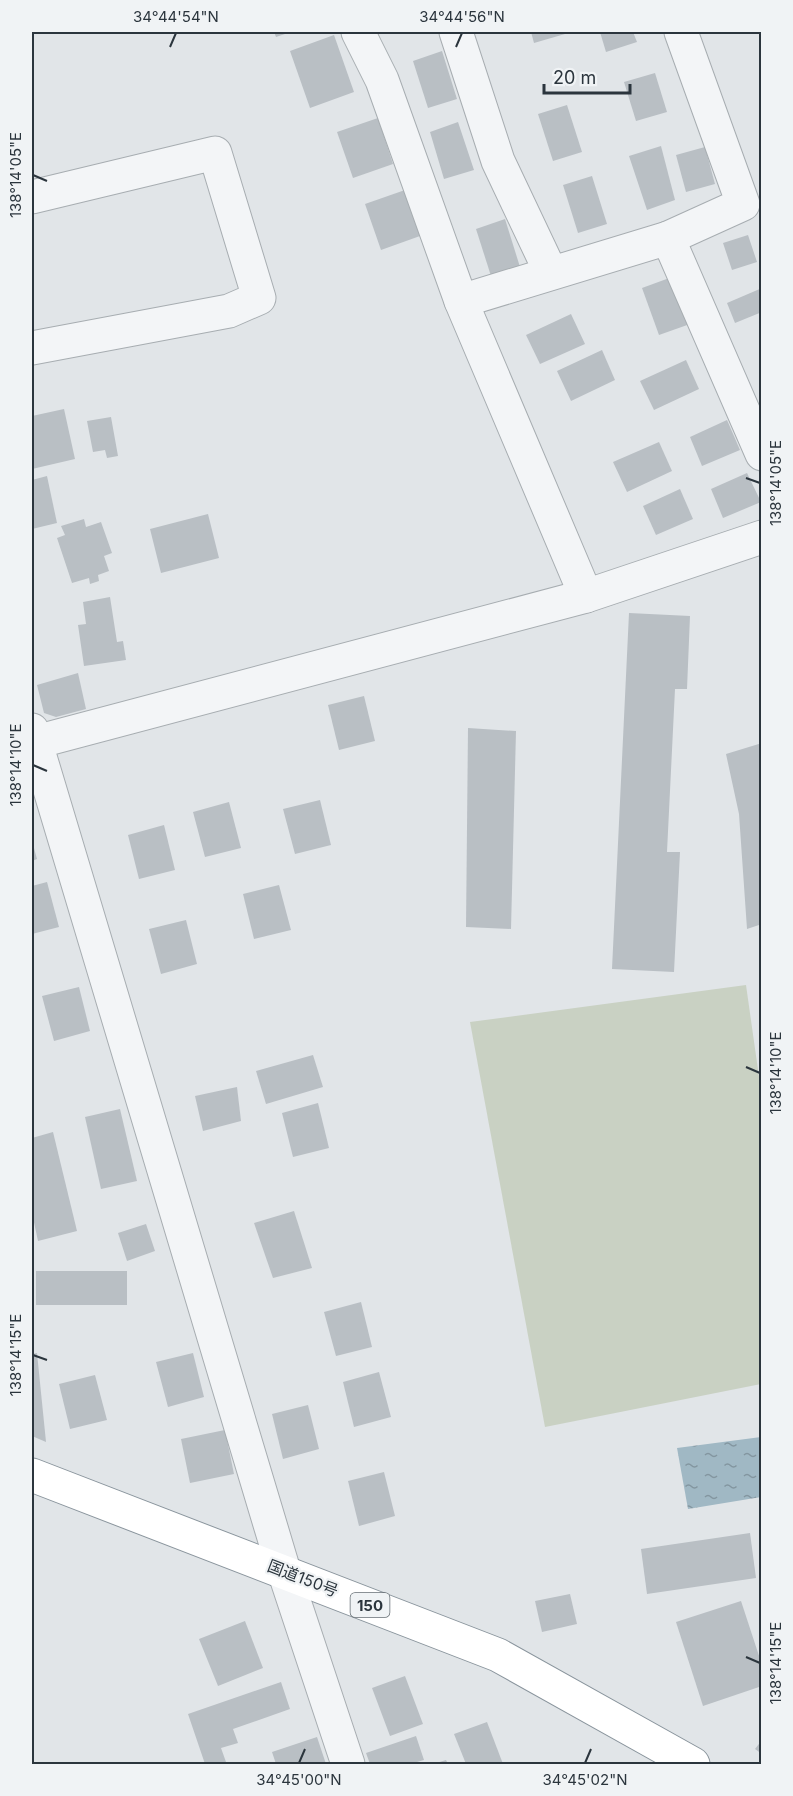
<svg xmlns="http://www.w3.org/2000/svg" width="793" height="1796" font-family="Inter,'Noto Sans JP',sans-serif">
	<defs>
		<pattern id="water-ripples" width="26" height="14" patternUnits="userSpaceOnUse" patternTransform="scale(1.5)"><rect width="26" height="14" fill="#a0b8c4"/><path d="M2 4q2-2 4 0t4 0M15 11q2-2 4 0t4 0" fill="none" stroke="#8396a0"/></pattern>
	</defs>
	<rect width="100%" height="100%" fill="#e1e5e8"/>
	<polygon fill="#c9d1c3" points="746,985 762,1098 761,1384 545,1427 470,1022"/>
	<polygon fill="url(#water-ripples)" points="761,1437 761,1497 688,1509 677,1448"/>
	<g fill="#b9bfc4">
		<polygon points="274,32 291,32 276,37"/>
		<polygon points="531,32 564,32 565,34 534,43"/>
		<polygon points="600,32 633,32 637,42 606,52"/>
		<polygon points="334,35 354,92 310,108 290,51"/>
		<polygon points="442,51 457,99 428,108 413,61"/>
		<polygon points="655,73 667,112 636,121 624,82"/>
		<polygon points="567,105 582,152 553,161 538,114"/>
		<polygon points="378,118 393,164 353,178 337,132"/>
		<polygon points="458,122 474,170 444,179 430,132"/>
		<polygon points="661,146 675,200 647,210 629,156"/>
		<polygon points="705,147 715,184 686,192 676,155"/>
		<polygon points="592,176 607,224 578,233 563,185"/>
		<polygon points="405,190 420,236 381,250 365,204"/>
		<polygon points="505,219 520,267 491,276 476,229"/>
		<polygon points="748,235 757,262 732,270 723,243"/>
		<polygon points="672,277 690,324 659,335 642,288"/>
		<polygon points="762,288 762,312 735,323 727,303"/>
		<polygon points="571,314 585,344 540,364 526,335"/>
		<polygon points="602,350 615,380 571,401 557,371"/>
		<polygon points="686,360 699,389 654,410 640,381"/>
		<polygon points="64,409 75,459 32,469 32,416"/>
		<polygon points="111,417 118,456 107,458 105,450 93,452 87,421"/>
		<polygon points="727,420 740,450 702,466 690,437"/>
		<polygon points="659,442 672,471 627,492 613,462"/>
		<polygon points="747,473 761,502 723,518 711,489"/>
		<polygon points="47,476 57,523 32,529 32,480"/>
		<polygon points="680,489 693,519 656,535 643,506"/>
		<polygon points="208,514 219,558 161,573 150,529"/>
		<polygon points="84,519 86,527 101,522 112,553 104,556 109,571 98,575 99,581 90,584 89,578 72,583 57,538 65,535 61,526"/>
		<polygon points="110,597 117,642 123,641 126,660 84,666 78,625 86,624 83,602"/>
		<polygon points="629,613 690,616 687,689 675,689 667,852 680,852 674,972 612,969"/>
		<polygon points="78,673 86,709 56,717 44,713 37,685"/>
		<polygon points="364,696 375,741 339,750 328,705"/>
		<polygon points="468,728 516,731 511,929 466,927"/>
		<polygon points="762,743 762,924 747,929 739,814 726,754"/>
		<polygon points="320,800 331,845 295,854 283,809"/>
		<polygon points="229,802 241,848 205,857 193,812"/>
		<polygon points="164,825 175,870 139,879 128,835"/>
		<polygon points="32,841 37,859 32,861"/>
		<polygon points="47,882 59,927 32,934 32,886"/>
		<polygon points="279,885 291,930 254,939 243,894"/>
		<polygon points="186,920 197,964 161,974 149,929"/>
		<polygon points="79,987 90,1031 54,1041 42,996"/>
		<polygon points="313,1055 323,1087 266,1104 256,1071"/>
		<polygon points="237,1087 241,1121 203,1131 195,1096"/>
		<polygon points="318,1103 329,1148 293,1157 282,1113"/>
		<polygon points="120,1109 137,1181 101,1189 85,1117"/>
		<polygon points="53,1132 77,1231 38,1241 32,1213 32,1138"/>
		<polygon points="294,1211 312,1268 273,1278 254,1223"/>
		<polygon points="146,1224 155,1251 127,1261 118,1233"/>
		<rect x="36" y="1271" width="91" height="34"/>
		<polygon points="361,1302 372,1347 336,1356 324,1312"/>
		<polygon points="37,1353 46,1442 32,1436 32,1354"/>
		<polygon points="193,1353 204,1397 168,1407 156,1362"/>
		<polygon points="379,1372 391,1417 354,1427 343,1382"/>
		<polygon points="95,1375 107,1420 70,1429 59,1384"/>
		<polygon points="308,1405 319,1449 283,1459 272,1414"/>
		<polygon points="225,1430 234,1474 190,1483 181,1439"/>
		<polygon points="384,1472 395,1516 359,1526 348,1481"/>
		<polygon points="750,1533 756,1578 647,1594 641,1549"/>
		<polygon points="570,1594 577,1624 542,1632 535,1601"/>
		<polygon points="741,1601 762,1665 762,1686 703,1706 676,1622"/>
		<polygon points="245,1621 263,1668 218,1686 199,1639"/>
		<polygon points="405,1676 423,1724 390,1736 372,1688"/>
		<polygon points="281,1682 290,1709 233,1729 238,1743 221,1748 226,1762 217,1764 205,1764 188,1714"/>
		<polygon points="487,1722 503,1764 466,1764 454,1734"/>
		<polygon points="416,1736 424,1760 410,1764 370,1764 366,1753"/>
		<polygon points="317,1737 326,1764 276,1764 272,1752"/>
		<polygon points="762,1740 762,1754 755,1749"/>
		<polygon points="446,1760 448,1764 433,1764"/>
	</g>
	<g fill="none" stroke-linecap="round" stroke-linejoin="round">
		<g stroke="#a7adb1" stroke-width="35">
			<g id="minor">
				<polyline points="358,32 382,80 461,301 586,596"/>
				<polyline points="456,32 498,161 551,273"/>
				<polyline points="32,197 215,153 259,298 229,311 32,348"/>
				<polyline points="668,238 743,204 681,32"/>
				<polyline points="461,301 668,238 762,454"/>
				<polyline points="32,730 284,1571 348,1764"/>
				<polyline points="36,742 586,596 762,537"/>
			</g>
		</g>
		<g stroke="#8a959d" stroke-width="35">
			<polyline id="highway" points="32,1475 498,1655 693,1764"/>
		</g>
		<use href="#minor" stroke="#f3f5f7" stroke-width="33"/>
		<use href="#highway" stroke="#fff" stroke-width="33"/>
	</g>
	<path fill="none" stroke="#2b353d" stroke-width="2" d="M170,47L176,33M456,47L462,33M33,175L47,181M746,478L760,483M33,765L47,771M746,1067L760,1073M33,1355L47,1360M746,1657L760,1663M299,1763L305,1749M585,1763L591,1749"/>
	<g text-anchor="middle" dominant-baseline="central" stroke-width="4.5" stroke-linejoin="round" paint-order="stroke">
		<rect fill="#f0f3f5" stroke="#666e74" stroke-width="1.5" x="350.5" y="1593" width="39" height="24" rx="4.5"/>
		<g font-size="15" font-weight="bold" fill="#2b353d">
			<text x="370" y="1605">150</text>
		</g>
		<g font-size="16" fill="#2b353d" stroke="#f0f3f5">
			<text transform="translate(303 1578) rotate(21)">国道150号</text>
		</g>
	</g>
	<rect width="793" height="1796" fill="none" stroke="#f0f3f5" stroke-width="66"/>
	<path d="M544 84v9h86v-9" fill="none" stroke="#2b353d" stroke-width="3"/>
	<text x="553" y="84" font-size="18" fill="#2b353d" stroke="#f0f3f5" stroke-width="4.5" paint-order="stroke">20 m</text>
	<rect x="33" y="33" width="727" height="1730" fill="none" stroke="#2b353d" stroke-width="2"/>
	<g font-size="15" text-anchor="middle" fill="#2b353d">
		<text x="176" y="22">34°44'54"N</text>
		<text x="462" y="22">34°44'56"N</text>
		<text transform="translate(16 175) rotate(-90)" y="5">138°14'05"E</text>
		<text transform="translate(776 483) rotate(-90)" y="5">138°14'05"E</text>
		<text transform="translate(16 765) rotate(-90)" y="5">138°14'10"E</text>
		<text transform="translate(776 1073) rotate(-90)" y="5">138°14'10"E</text>
		<text transform="translate(16 1355) rotate(-90)" y="5">138°14'15"E</text>
		<text transform="translate(776 1663) rotate(-90)" y="5">138°14'15"E</text>
		<text x="299" y="1785">34°45'00"N</text>
		<text x="585" y="1785">34°45'02"N</text>
	</g>
</svg>
